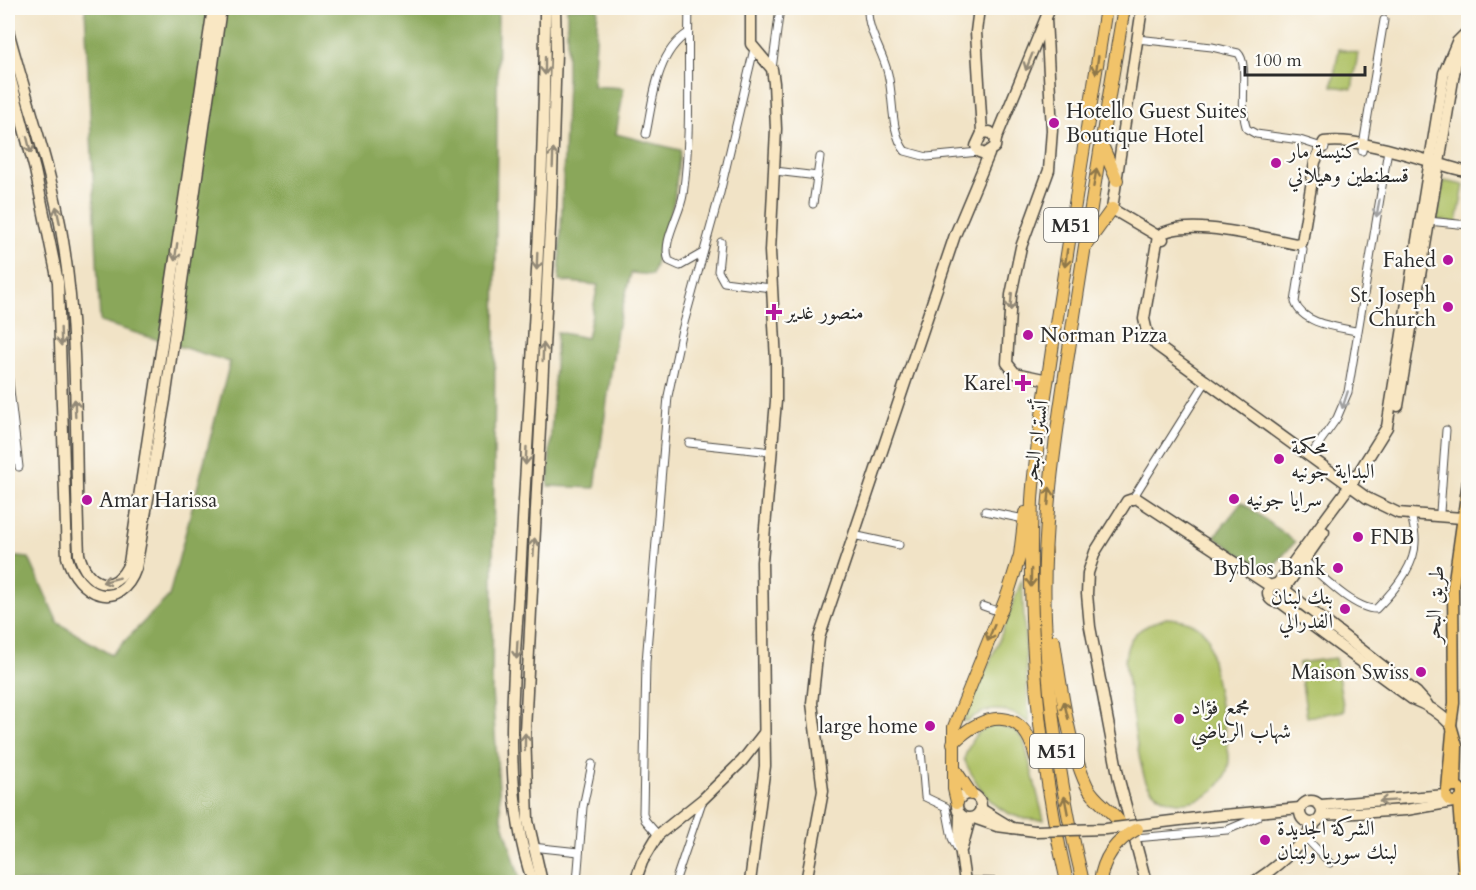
<svg xmlns="http://www.w3.org/2000/svg" width="1476" height="890" font-family="Cardo,Amiri,serif">
	<rect width="100%" height="100%" fill="#fdfcf7"/>
	<filter id="ink" filterUnits="userSpaceOnUse"><feTurbulence type="fractalNoise" baseFrequency=".0167" numOctaves="2"/><feDisplacementMap in="SourceGraphic" scale="12" xChannelSelector="R" yChannelSelector="G"/><feConvolveMatrix kernelMatrix="1 2 1 2 8 2 1 2 1" color-interpolation-filters="sRGB"/></filter>
	<filter id="wash" filterUnits="userSpaceOnUse"><feTurbulence type="fractalNoise" baseFrequency=".008" numOctaves="4" result="noise"/><feDisplacementMap in="SourceGraphic" scale="24" xChannelSelector="R" yChannelSelector="G"/><feGaussianBlur stdDeviation="1.35" result="paint"/><feColorMatrix in="noise" values="0 0 0 0 0 0 0 0 0 0 0 0 0 0 0 0 0 1.4 0 .05"/><feComposite in="paint" operator="in"/></filter>
	<g filter="url(#wash)">
		<rect width="100%" height="100%" fill="#f1e3c6"/>
		<g fill="#aec165" stroke="#6c7648" stroke-width="1.5">
			<polygon points="1339,49 1358,53 1352,89 1332,86"/>
			<polygon points="1444,181 1464,185 1457,223 1437,220"/>
			<path d="M1022,579L1029,723C1010,708 986,704 968,721H963L998,643Z"/>
			<path d="M1166,618C1184,619 1197,622 1208,637L1229,755C1232,799 1171,819 1148,785C1138,771 1129,686 1125,663C1126,633 1140,628 1166,618Z"/>
			<polygon points="1335,658 1344,711 1307,717 1299,663"/>
			<path d="M995,725L1016,731L1024,741L1044,820C1001,822 980,794 964,759C971,740 974,730 995,725Z"/>
		</g>
		<g fill="#8aa75a" stroke="#5a6942" stroke-width="1.5">
			<polygon points="85,8 498,8 492,691 501,816 521,882 8,882 8,556 29,558 58,623 111,655 169,596 230,362 100,322"/>
			<polygon points="567,8 598,8 593,86 624,88 616,134 680,150 674,201 652,275 631,273 617,329 595,488 548,486 557,332 587,338 598,285 559,281 567,80"/>
			<polygon points="1242,502 1295,542 1268,572 1214,537"/>
		</g>
	</g>
	<g filter="url(#ink)">
		<g fill="none" stroke-linecap="round" stroke-linejoin="round">
			<g stroke="#494742" stroke-width="9">
				<g id="street">
					<path d="M689,8C687,70 692,132 683,195C680,215 661,242 669,261L680,266L701,254"/>
					<path d="M868,8C867,32 883,51 888,74C894,99 890,131 905,151L927,157L979,152"/>
					<path d="M1137,39L1212,47L1238,53C1250,64 1238,109 1247,129L1256,134L1300,140L1325,148"/>
					<polyline points="772,69 780,8"/>
					<path d="M646,134C653,100 656,53 688,33"/>
					<polyline points="1362,151 1384,20"/>
					<polyline points="775,171 818,176"/>
					<polyline points="8,196 8,81"/>
					<polyline points="813,204 820,157"/>
					<polyline points="1428,221 1468,225"/>
					<polyline points="721,242 718,271 724,282 771,288"/>
					<path d="M1300,243L1303,250L1295,302C1302,324 1337,327 1356,331"/>
					<polyline points="8,373 19,467"/>
					<polyline points="689,443 772,452"/>
					<polyline points="1310,456 1337,418 1348,392 1388,150"/>
					<polyline points="1133,498 1207,380"/>
					<polyline points="985,511 1024,519"/>
					<polyline points="1440,512 1446,430"/>
					<polyline points="853,535 899,545"/>
					<path d="M1304,560C1321,575 1353,609 1376,609C1392,593 1415,567 1415,543C1416,534 1413,524 1411,514"/>
					<polyline points="983,606 1000,612"/>
					<polyline points="921,750 925,797 946,807 952,838 958,850"/>
					<polyline points="658,835 645,820 643,813 646,662 668,396 681,334 720,193 754,49"/>
					<polyline points="1135,838 1227,830 1258,817"/>
					<polyline points="1306,838 1330,863"/>
					<polyline points="532,847 579,852"/>
					<polyline points="964,881 1024,882"/>
					<polyline points="577,882 583,807 592,764"/>
					<polyline points="675,882 703,799"/>
					<polyline points="1030,882 1042,882"/>
				</g>
			</g>
			<g stroke="#494742" stroke-width="13">
				<g id="secondary">
					<polyline points="979,8 976,32 982,133 976,146 979,152 985,154 995,147 996,139 990,132 982,133"/>
					<polyline points="1142,8 1112,209 1163,239"/>
					<polyline points="1046,19 1052,130 1049,170 1021,247 1011,295 1007,363 1015,373 1048,380"/>
					<path d="M8,30C26,100 52,169 63,241C80,344 74,450 79,554C86,585 115,597 129,563L213,8"/>
					<path d="M8,69L35,170L58,282L67,557C77,594 120,615 136,568L165,400L221,8"/>
					<polyline points="996,139 1050,8"/>
					<polyline points="1398,406 1456,62 1468,41"/>
					<path d="M1462,518L1398,513L1367,498L1156,345L1147,332L1144,319L1158,236C1185,216 1263,238 1297,244L1302,242L1315,162L1324,142C1361,136 1431,163 1468,172"/>
					<polyline points="1278,583 1354,480 1387,427 1444,73 1457,42 1468,31"/>
					<circle cx="1277" cy="593" r="9"/>
					<polyline points="1285,588 1324,532"/>
					<polyline points="1286,591 1417,693 1427,704"/>
					<path d="M1280,602L1412,699C1428,705 1439,712 1451,725"/>
					<circle cx="969" cy="806" r="12"/>
					<circle cx="1311" cy="812" r="11"/>
					<polyline points="1321,805 1446,795"/>
					<polyline points="981,809 1012,828"/>
					<polyline points="1322,815 1406,810 1453,802"/>
					<polyline points="960,816 959,840 965,882"/>
					<polyline points="1213,816 1300,808"/>
					<polyline points="974,818 997,826 1035,831"/>
					<polyline points="962,848 970,819"/>
					<path d="M533,882C498,785 516,661 521,559C530,375 545,191 545,8"/>
					<polyline points="542,882 528,821 525,731 551,207 556,52 555,8"/>
					<polyline points="635,882 642,862 658,835 703,799 742,761 764,733"/>
					<polyline points="750,882 765,766 762,562 776,401 776,361 770,251 776,129 774,83 772,69 751,44 751,8"/>
					<polyline points="806,882 823,791 812,703 819,638 955,235 989,154"/>
					<polyline points="1146,882 1119,780 1090,627 1087,594 1088,573 1095,552 1127,501 1136,498 1270,586"/>
					<path d="M1254,882C1278,866 1301,847 1316,822"/>
				</g>
			</g>
			<g stroke="#494742" stroke-width="13">
				<g id="primary">
					<circle cx="1454" cy="794" r="8"/>
					<polyline points="1456,786 1457,746 1451,725 1454,703 1453,587 1468,481"/>
					<polyline points="1447,789 1452,733"/>
					<polyline points="1458,801 1464,882"/>
				</g>
			</g>
			<g stroke="#494742" stroke-width="14">
				<g id="highway">
					<polyline points="1102,145 1117,180"/>
					<polyline points="1086,245 1112,209"/>
					<path d="M1054,641C1060,683 1069,749 1087,786C1095,803 1118,813 1122,828"/>
					<path d="M953,743C986,711 1024,706 1036,758"/>
					<polyline points="955,770 971,794"/>
					<polyline points="957,802 954,789 954,727 1008,593 1020,555 1025,513"/>
					<path d="M1067,882C1038,756 1027,630 1032,500C1035,448 1046,395 1053,343C1070,231 1089,120 1106,8"/>
					<path d="M1083,882C1062,796 1048,707 1045,618C1041,516 1059,416 1074,316C1090,213 1106,110 1124,8"/>
				</g>
			</g>
			<use href="#street" stroke="#fff" stroke-width="7"/>
			<use href="#secondary" stroke="#f9e7c3" stroke-width="10"/>
			<use href="#primary" stroke="#f1c36a" stroke-width="10"/>
			<use href="#highway" stroke="#f1c36a" stroke-width="12"/>
			<g stroke="#494742" stroke-width="13" stroke-linecap="butt">
				<polyline id="secondary-bridge" points="1035,831 1106,829 1213,816"/>
			</g>
			<g stroke="#494742" stroke-width="14" stroke-linecap="butt">
				<path id="highway-bridge" d="M1100,882C1103,858 1115,841 1137,829"/>
			</g>
			<use href="#secondary-bridge" stroke="#f9e7c3" stroke-width="10"/>
			<use href="#highway-bridge" stroke="#f1c36a" stroke-width="12"/>
		</g>
		<defs><path id="oneway-shaft" d="M-6 0H5M1.5-3L5.5 0L1.5 3" fill="none" stroke-width="1.6" stroke-linecap="round" stroke-linejoin="round" transform="scale(1.5)"/></defs>
		<g stroke="#928977">
			<use href="#oneway-shaft" transform="translate(1029 62) rotate(112)"/>
			<use href="#oneway-shaft" transform="translate(545 66) rotate(90)"/>
			<use href="#oneway-shaft" transform="translate(29 145) rotate(76)"/>
			<use href="#oneway-shaft" transform="translate(553 158) rotate(-88)"/>
			<use href="#oneway-shaft" transform="translate(58 215) rotate(-102)"/>
			<use href="#oneway-shaft" transform="translate(176 252) rotate(98)"/>
			<use href="#oneway-shaft" transform="translate(537 261) rotate(92)"/>
			<use href="#oneway-shaft" transform="translate(1011 302) rotate(95)"/>
			<use href="#oneway-shaft" transform="translate(61 337) rotate(88)"/>
			<use href="#oneway-shaft" transform="translate(543 352) rotate(-88)"/>
			<use href="#oneway-shaft" transform="translate(75 408) rotate(-92)"/>
			<use href="#oneway-shaft" transform="translate(526 456) rotate(93)"/>
			<use href="#oneway-shaft" transform="translate(534 547) rotate(-86)"/>
			<use href="#oneway-shaft" transform="translate(111 580) rotate(165)"/>
			<use href="#oneway-shaft" transform="translate(517 650) rotate(93)"/>
			<use href="#oneway-shaft" transform="translate(525 742) rotate(-89)"/>
			<use href="#oneway-shaft" transform="translate(1388 801) rotate(176)"/>
		</g>
		<g stroke="#8e774a">
			<use href="#oneway-shaft" transform="translate(1097 65) rotate(99)"/>
			<use href="#oneway-shaft" transform="translate(1095 178) rotate(-80)"/>
			<use href="#oneway-shaft" transform="translate(1066 258) rotate(98)"/>
			<use href="#oneway-shaft" transform="translate(1049 496) rotate(-85)"/>
			<use href="#oneway-shaft" transform="translate(1031 578) rotate(91)"/>
			<use href="#oneway-shaft" transform="translate(991 633) rotate(113)"/>
			<use href="#oneway-shaft" transform="translate(1066 710) rotate(-104)"/>
			<use href="#oneway-shaft" transform="translate(1066 805) rotate(-101)"/>
		</g>
		<g stroke="#a0a0a0">
			<use href="#oneway-shaft" transform="translate(1378 208) rotate(100)"/>
			<use href="#oneway-shaft" transform="translate(1345 400) rotate(108)"/>
		</g>
	</g>
	<g fill="#b5179e" stroke="#fdfcf7" stroke-width="2">
		<circle cx="1054" cy="123" r="6"/>
		<circle cx="1276" cy="163" r="6"/>
		<circle cx="1448" cy="260" r="6"/>
		<circle cx="1448" cy="307" r="6"/>
		<path d="M771 303h6v6h6v6h-6v6h-6v-6h-6v-6h6z"/>
		<circle cx="1028" cy="335" r="6"/>
		<path d="M1020 374h6v6h6v6h-6v6h-6v-6h-6v-6h6z"/>
		<circle cx="1279" cy="459" r="6"/>
		<circle cx="1234" cy="499" r="6"/>
		<circle cx="87" cy="500" r="6"/>
		<circle cx="1358" cy="537" r="6"/>
		<circle cx="1338" cy="568" r="6"/>
		<circle cx="1345" cy="609" r="6"/>
		<circle cx="1421" cy="672" r="6"/>
		<circle cx="1179" cy="719" r="6"/>
		<circle cx="930" cy="726" r="6"/>
		<circle cx="1265" cy="840" r="6"/>
	</g>
	<g text-anchor="middle" dominant-baseline="central" stroke-width="4.5" stroke-linejoin="round" paint-order="stroke">
		<g fill="#fdfcf7" stroke="#6a6a68" stroke-width="1.5">
			<rect x="1044" y="208" width="54" height="34" rx="4.5"/>
			<rect x="1030" y="734" width="54" height="34" rx="4.5"/>
		</g>
		<g font-size="20" font-weight="bold" fill="#2b2b2b">
			<text x="1071" y="225">M51</text>
			<text x="1057" y="751">M51</text>
		</g>
		<g font-size="21" fill="#2b2b2b" stroke="#fdfcf7" text-anchor="start">
			<text x="1066" y="111">Hotello Guest Suites<tspan x="1066" dy="24">Boutique Hotel</tspan></text>
			<text x="1288" y="151">كنيسة مار<tspan x="1288" dy="24">قسطنطين وهيلاني</tspan></text>
			<text x="1436" y="260" text-anchor="end">Fahed</text>
			<text x="1436" y="295" text-anchor="end">St. Joseph<tspan x="1436" dy="24">Church</tspan></text>
			<text x="786" y="312">منصور غدير</text>
			<text x="1040" y="335">Norman Pizza</text>
			<text x="1011" y="383" text-anchor="end">Karel</text>
			<text x="1291" y="447">محكمة<tspan x="1291" dy="24">البداية جونيه</tspan></text>
			<text x="1246" y="499">سرايا جونيه</text>
			<text x="99" y="500">Amar Harissa</text>
			<text x="1370" y="537">FNB</text>
			<text x="1326" y="568" text-anchor="end">Byblos Bank</text>
			<text x="1333" y="597" text-anchor="end">بنك لبنان<tspan x="1333" dy="24">الفدرالي</tspan></text>
			<text x="1409" y="672" text-anchor="end">Maison Swiss</text>
			<text x="1191" y="707">مجمع فؤاد<tspan x="1191" dy="24">شهاب الرياضي</tspan></text>
			<text x="918" y="726" text-anchor="end">large home</text>
			<text x="1277" y="828">الشركة الجديدة<tspan x="1277" dy="24">لبنك سوريا ولبنان</tspan></text>
		</g>
		<g font-size="21" fill="#2b2b2b" stroke="#fdfcf7">
			<text transform="translate(1036 442) rotate(-82)">أتستراد البحر</text>
			<text transform="translate(1435 604) rotate(-87)">طريق البحر</text>
		</g>
	</g>
	<rect width="1476" height="890" fill="none" stroke="#fdfcf7" stroke-width="30"/>
	<path d="M1245 66v9h120v-9" fill="none" stroke="#2b2b2b" stroke-width="3"/>
	<text x="1254" y="66" font-size="18" fill="#2b2b2b" stroke="#fdfcf7" stroke-width="4.5" paint-order="stroke">100 m</text>
</svg>
